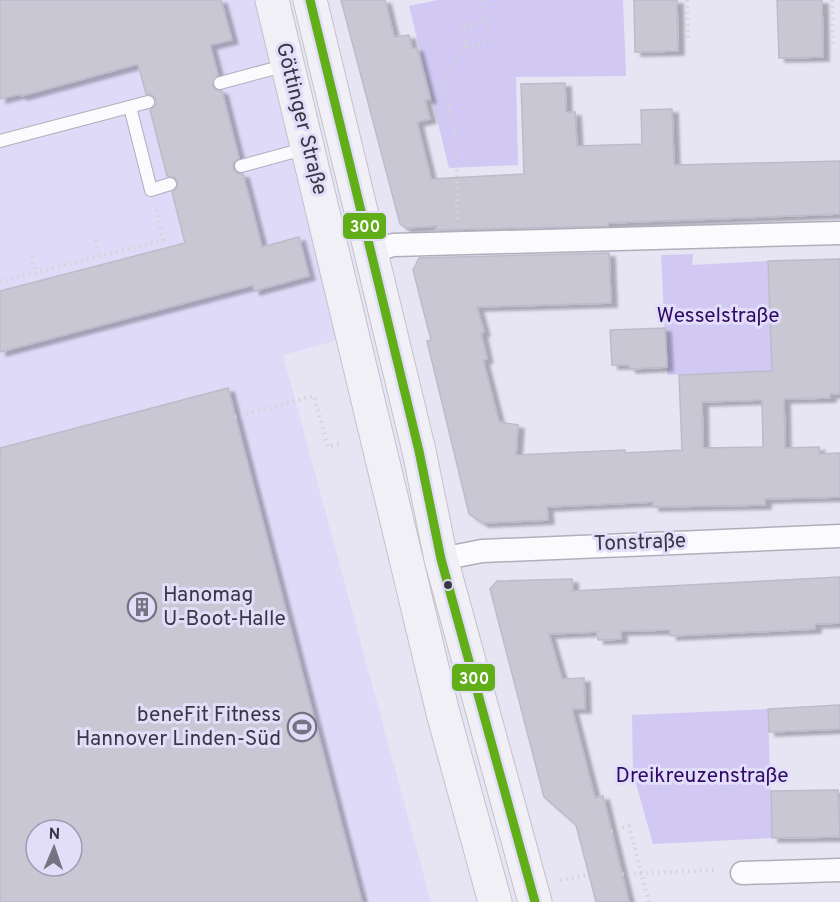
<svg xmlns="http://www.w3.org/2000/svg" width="840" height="902" font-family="Overpass,sans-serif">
	<defs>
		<filter id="shadow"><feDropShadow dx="6" dy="4" stdDeviation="1.5" flood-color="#0004"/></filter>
	</defs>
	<rect width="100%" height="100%" fill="#e7e4f4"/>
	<path fill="#dfdaf8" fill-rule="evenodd" d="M0,0H261L346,338L283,355L431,902H0ZM36,830H72V866H36Z"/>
	<g fill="#d1c9f3">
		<polygon points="437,0 623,0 626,76 516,77 518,165 449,168 409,6"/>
		<polygon points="693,254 692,265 768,261 772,371 667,375 661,255"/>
		<polygon points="768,709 772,838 653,844 633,773 632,715"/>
	</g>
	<g fill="#cac7d5" stroke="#bdbbc9" stroke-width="1.5" fill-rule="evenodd" filter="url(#shadow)">
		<polygon points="0,0 221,0 232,40 210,45 218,75 212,85 215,89 222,91 239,158 233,163 233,169 238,174 243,174 262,247 299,237 309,276 254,291 253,285 0,352 0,291 185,243 172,192 176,189 178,182 175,178 167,176 150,110 156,105 156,99 151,94 146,94 138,64 21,96 20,94 0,99"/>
		<polygon points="341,0 385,0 394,37 409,35 412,48 417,48 430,99 425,100 430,119 417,122 431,179 524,174 521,84 565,83 566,112 575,112 577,146 642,144 641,110 672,109 674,165 840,161 840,214 608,223 608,226 435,230 437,226 406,228 400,224"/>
		<polygon points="634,0 677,0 678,51 635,52"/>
		<polygon points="777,0 822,0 823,57 779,58"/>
		<path d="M609,253L611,303L477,307L484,332L481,333L487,359L483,360L499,422L518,425L516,455L625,450V453L682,450L679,375L772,371L768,261L840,259V394H830V398L784,399L785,448L819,447V454L840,453V497L765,499V505L653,507V502L547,507L548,520L483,523L469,514L427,341L431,340L413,270L419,258ZM762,400L763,447L703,448L702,402Z"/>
		<polygon points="665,328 667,367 630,369 629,365 612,365 610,330"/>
		<path d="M228,388L362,902H0V448ZM36,830H72V866H36Z"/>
		<polygon points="840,577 840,623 815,624 815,629 671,636 670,630 621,631 621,639 598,640 597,632 549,634 562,679 584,678 585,709 572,709 595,798 603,796 629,902 596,902 576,825 544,797 490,589 497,581 572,579 573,591"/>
		<polygon points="840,705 840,729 769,732 768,709"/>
		<polygon points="838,790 840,837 772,838 771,791"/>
	</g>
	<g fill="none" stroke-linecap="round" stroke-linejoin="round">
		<g stroke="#b1aebb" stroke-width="14">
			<g id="service">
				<polyline points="220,83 287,65"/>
				<polyline points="130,107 151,190 170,184"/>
				<polyline points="0,141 148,102"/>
				<polyline points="241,166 307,148"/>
			</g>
		</g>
		<g stroke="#b1aebb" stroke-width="25">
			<g id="minor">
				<polyline points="370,252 393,245 840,233"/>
				<polyline points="441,559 482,551 840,536"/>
				<polyline points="742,873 840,870"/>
			</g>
		</g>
		<g stroke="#c3c2cb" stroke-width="35">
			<g id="primary">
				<polyline points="272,0 443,713 495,902"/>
				<polyline points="310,0 419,451 441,559 535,902"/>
			</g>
		</g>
		<g stroke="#d4d4d8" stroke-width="4" stroke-dasharray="1.5 4.5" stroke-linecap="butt">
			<polyline points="687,0 688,41"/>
			<polyline points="832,0 833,46"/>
			<polyline points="466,47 491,41 486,20"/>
			<polyline points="457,219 457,145 442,80 466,47 462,27 486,20 482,0"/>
			<polyline points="96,240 100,256"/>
			<polyline points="32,256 36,273"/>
			<polyline points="0,282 163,240 156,208"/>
			<polyline points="235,417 314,396 328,447 339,444"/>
			<polyline points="611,831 629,826 649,902"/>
			<polyline points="622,874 717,870"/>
			<polyline points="560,880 589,875"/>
		</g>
		<use href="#service" stroke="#fbfbfd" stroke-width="12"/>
		<use href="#minor" stroke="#fbfbfd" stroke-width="22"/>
		<use href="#primary" stroke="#f1f0f7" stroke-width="33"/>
		<g stroke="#e2defa" stroke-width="14">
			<polyline id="bus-1" points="310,0 419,451 441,559 535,902"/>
		</g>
		<use href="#bus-1" stroke="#61ae18" stroke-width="9"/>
	</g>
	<defs>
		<g id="building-ring" transform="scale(1.5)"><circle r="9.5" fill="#e2defa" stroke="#767482" stroke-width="1.5"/><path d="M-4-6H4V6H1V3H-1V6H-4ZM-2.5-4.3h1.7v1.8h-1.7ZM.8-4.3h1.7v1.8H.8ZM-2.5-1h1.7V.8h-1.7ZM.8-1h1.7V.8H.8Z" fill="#767482"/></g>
		<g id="stadium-ring" transform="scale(1.5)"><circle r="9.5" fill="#e2defa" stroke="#767482" stroke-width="1.5"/><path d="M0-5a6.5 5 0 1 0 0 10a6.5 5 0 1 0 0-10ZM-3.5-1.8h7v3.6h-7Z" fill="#767482"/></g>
	</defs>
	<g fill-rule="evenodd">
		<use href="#building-ring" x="142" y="607"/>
		<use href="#stadium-ring" x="302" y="727"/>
	</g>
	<circle fill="#393744" stroke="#e2defa" stroke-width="2" cx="448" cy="585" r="5"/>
	<g text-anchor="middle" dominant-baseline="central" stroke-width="6" stroke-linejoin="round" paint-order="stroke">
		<g font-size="21" fill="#393744" stroke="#e2defa">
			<text transform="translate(301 119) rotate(76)">Göttinger Straße</text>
			<text transform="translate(640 543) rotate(-2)">Tonstraße</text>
		</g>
		<g font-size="21" fill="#300b66" stroke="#e2defa">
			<text x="718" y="316">Wesselstraße</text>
			<text x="702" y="776">Dreikreuzenstraße</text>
		</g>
		<g font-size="21" fill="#393744" stroke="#e2defa" text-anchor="start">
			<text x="163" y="595">Hanomag<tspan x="163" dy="24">U-Boot-Halle</tspan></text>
			<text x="281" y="715" text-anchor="end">beneFit Fitness<tspan x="281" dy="24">Hannover Linden-Süd</tspan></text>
		</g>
	</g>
	<g stroke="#e2defa" stroke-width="2">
		<rect x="342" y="212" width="45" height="28" rx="6" fill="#61ae18"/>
		<rect x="451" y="663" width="45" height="29" rx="6" fill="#61ae18"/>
	</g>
	<g font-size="16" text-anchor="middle" font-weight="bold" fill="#fff">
		<text x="365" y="232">300</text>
		<text x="474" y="684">300</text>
	</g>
	<g transform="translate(54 848) rotate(2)"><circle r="28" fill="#e2defa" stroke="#9e9bb1" stroke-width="1.5"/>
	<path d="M0-4.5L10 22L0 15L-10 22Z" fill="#767482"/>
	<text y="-9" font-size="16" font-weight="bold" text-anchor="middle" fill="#393744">N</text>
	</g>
</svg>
